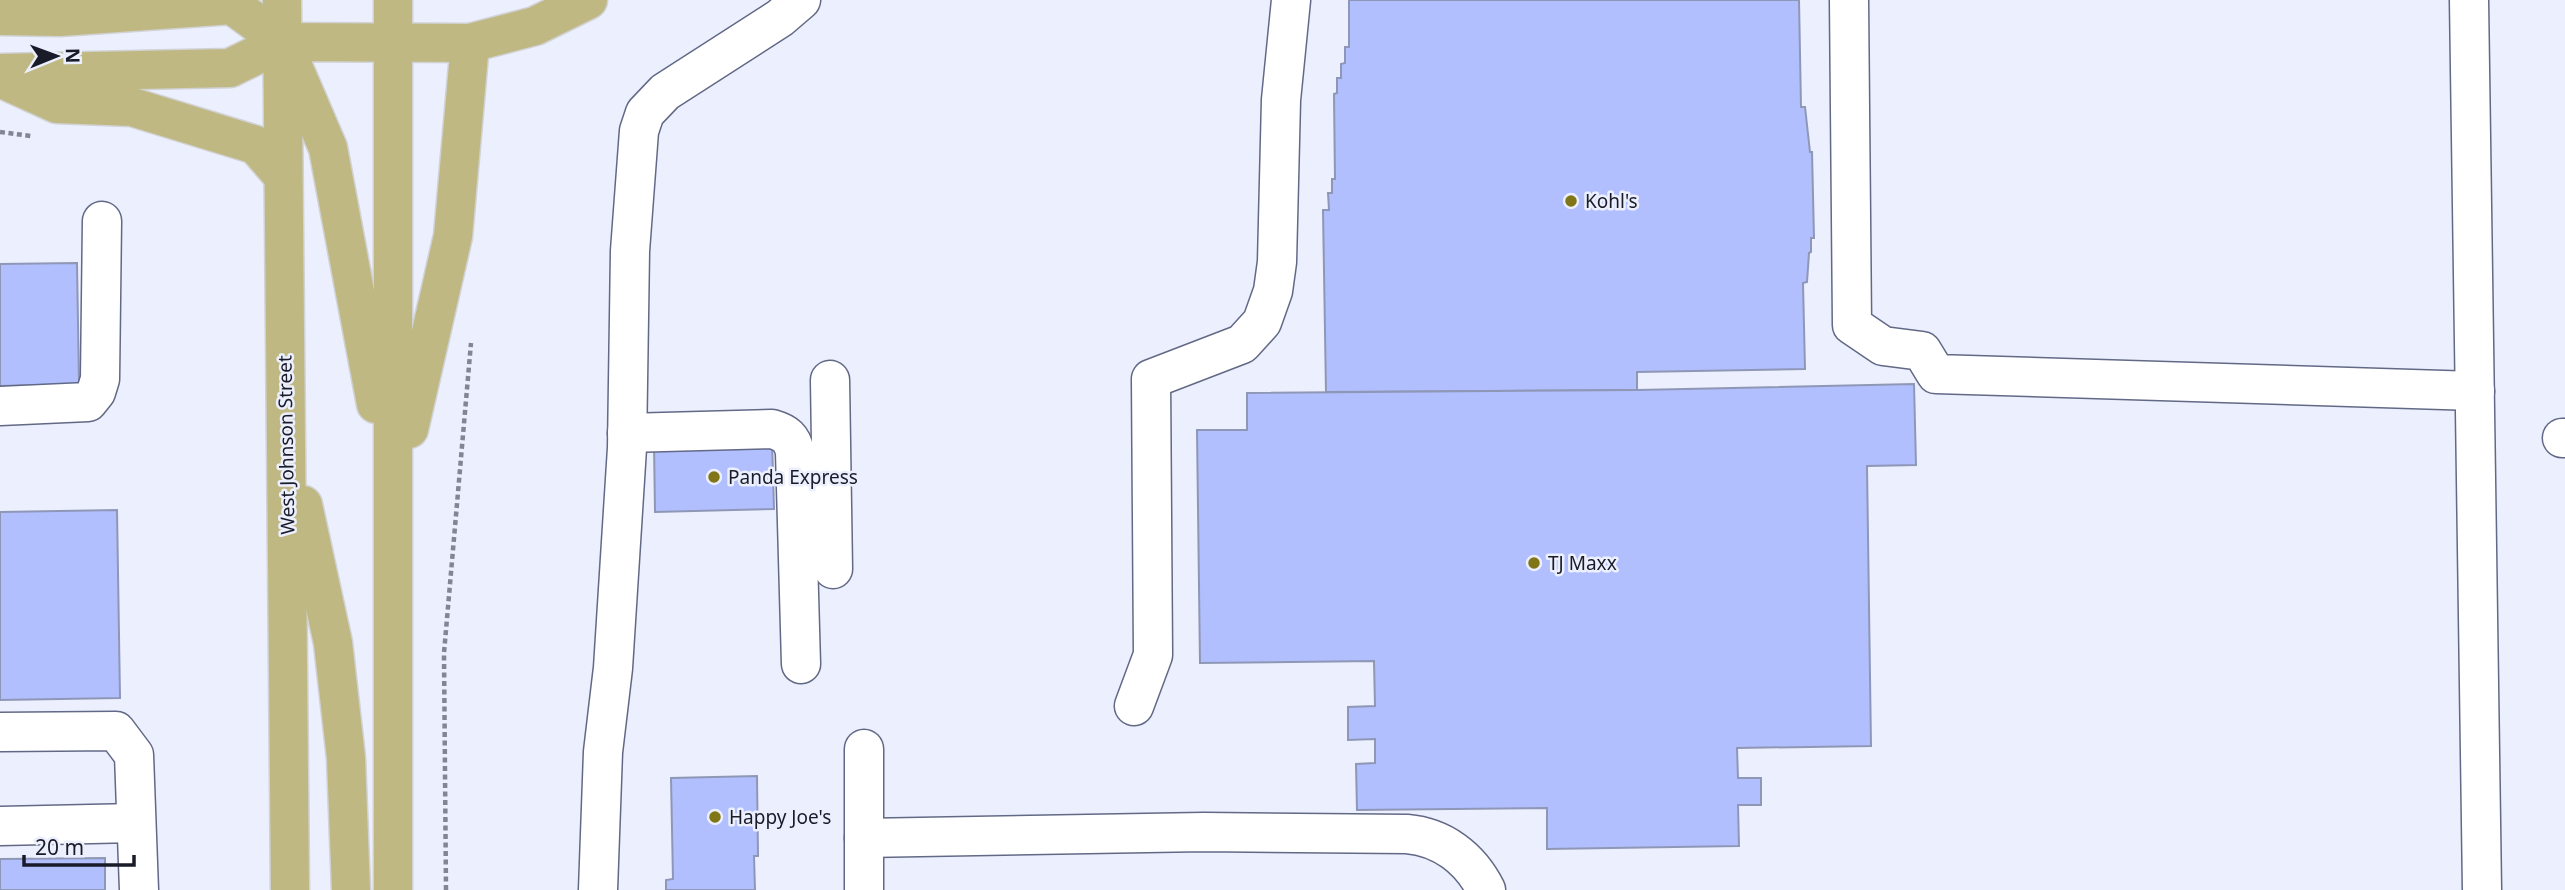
<svg xmlns="http://www.w3.org/2000/svg" width="2565" height="890" font-family="'Noto Sans',sans-serif">
	<rect width="100%" height="100%" fill="#eceffd"/>
	<g fill="#b1bffe" stroke="#8f97b6" stroke-width="2">
		<polygon points="1349,0 1799,0 1801,107 1805,107 1810,152 1812,152 1814,238 1811,238 1811,252 1809,253 1807,282 1803,283 1805,369 1637,372 1637,390 1326,392 1323,210 1329,210 1328,193 1332,193 1332,179 1335,179 1334,94 1337,93 1337,78 1341,78 1341,64 1345,63 1345,47 1349,47"/>
		<polygon points="77,263 79,384 0,386 0,264"/>
		<polygon points="1914,384 1916,465 1867,466 1871,746 1737,748 1738,778 1761,778 1761,805 1738,805 1739,846 1547,849 1547,808 1357,810 1356,764 1375,763 1375,739 1348,740 1348,707 1375,706 1374,661 1200,663 1197,430 1247,430 1247,393 1637,390"/>
		<polygon points="772,441 774,509 655,512 654,444"/>
		<polygon points="117,510 120,698 0,700 0,512"/>
		<polygon points="757,776 758,856 754,856 755,890 666,890 666,880 673,879 671,778"/>
		<polygon points="105,858 105,890 0,890 0,859"/>
	</g>
	<g fill="none" stroke-linecap="round" stroke-linejoin="round">
		<g stroke="#626986" stroke-width="41">
			<g id="minor">
				<polyline points="1849,0 1852,325 1883,346 1922,351 1936,374 2475,391"/>
				<polyline points="2469,0 2482,890"/>
				<polyline points="830,380 833,569"/>
				<polyline points="0,406 88,402 96,392 100,379 102,221"/>
				<path d="M627,433L772,429C786,433 792,438 795,452L801,664"/>
				<polyline points="2562,438 2565,438"/>
				<polyline points="1134,706 1153,655 1151,379 1242,344 1262,322 1273,291 1277,262 1281,100 1291,0"/>
				<polyline points="0,732 116,731 134,755 139,890"/>
				<polyline points="864,749 864,890"/>
				<polyline points="0,826 136,823"/>
				<path d="M864,838L1204,832L1407,834C1442,837 1470,858 1486,890"/>
				<polyline points="598,890 603,752 613,668 627,448 630,251 639,131 645,113 665,92 780,18 801,0"/>
			</g>
		</g>
		<g stroke="#d1d2d4" stroke-width="41">
			<g id="major">
				<polyline points="282,0 290,890"/>
				<polyline points="393,0 393,890"/>
				<polyline points="0,16 60,17 232,5 283,42"/>
				<polyline points="289,57 328,148 376,404"/>
				<polyline points="0,73 230,68 283,42 470,43 535,26 588,0"/>
				<polyline points="0,78 57,104 132,107 256,145 283,176"/>
				<polyline points="409,429 453,236 470,43"/>
				<polyline points="303,505 333,643 346,758 351,890"/>
			</g>
		</g>
		<g stroke="#828592" stroke-width="4.5" stroke-dasharray="5 3.5" stroke-linecap="butt">
			<polyline points="0,132 31,136"/>
			<polyline points="446,890 444,653 471,343"/>
		</g>
		<use href="#minor" stroke="#fff" stroke-width="38"/>
		<use href="#major" stroke="#bfb883" stroke-width="38"/>
	</g>
	<g fill="#807517" stroke="#eceffd" stroke-width="2.5">
		<circle cx="1571" cy="201" r="7"/>
		<circle cx="714" cy="477" r="7"/>
		<circle cx="1534" cy="563" r="7"/>
		<circle cx="715" cy="817" r="7"/>
	</g>
	<g text-anchor="middle" dominant-baseline="central" stroke-width="5" stroke-linejoin="round" paint-order="stroke">
		<g font-size="19" fill="#191c28" stroke="#eceffd" text-anchor="start">
			<text x="1585" y="201">Kohl's</text>
			<text x="728" y="477">Panda Express</text>
			<text x="1548" y="563">TJ Maxx</text>
			<text x="729" y="817">Happy Joe's</text>
		</g>
		<g font-size="19" fill="#191c28" stroke="#eceffd">
			<text transform="translate(286 445) rotate(-91)">West Johnson Street</text>
		</g>
	</g>
	<g transform="translate(56 56) rotate(89)" stroke="#eceffd" stroke-width="5" paint-order="stroke">
	<path d="M0-5L12 26L0 18L-12 26Z" fill="#191c28"/>
	<text y="-10" font-size="19" font-weight="bold" text-anchor="middle" fill="#191c28">N</text>
	</g>
	<path d="M24 855v10h110v-10" fill="none" stroke="#191c28" stroke-width="3.5"/>
	<text x="35" y="855" font-size="21" fill="#191c28" stroke="#eceffd" stroke-width="5" paint-order="stroke">20 m</text>
</svg>
